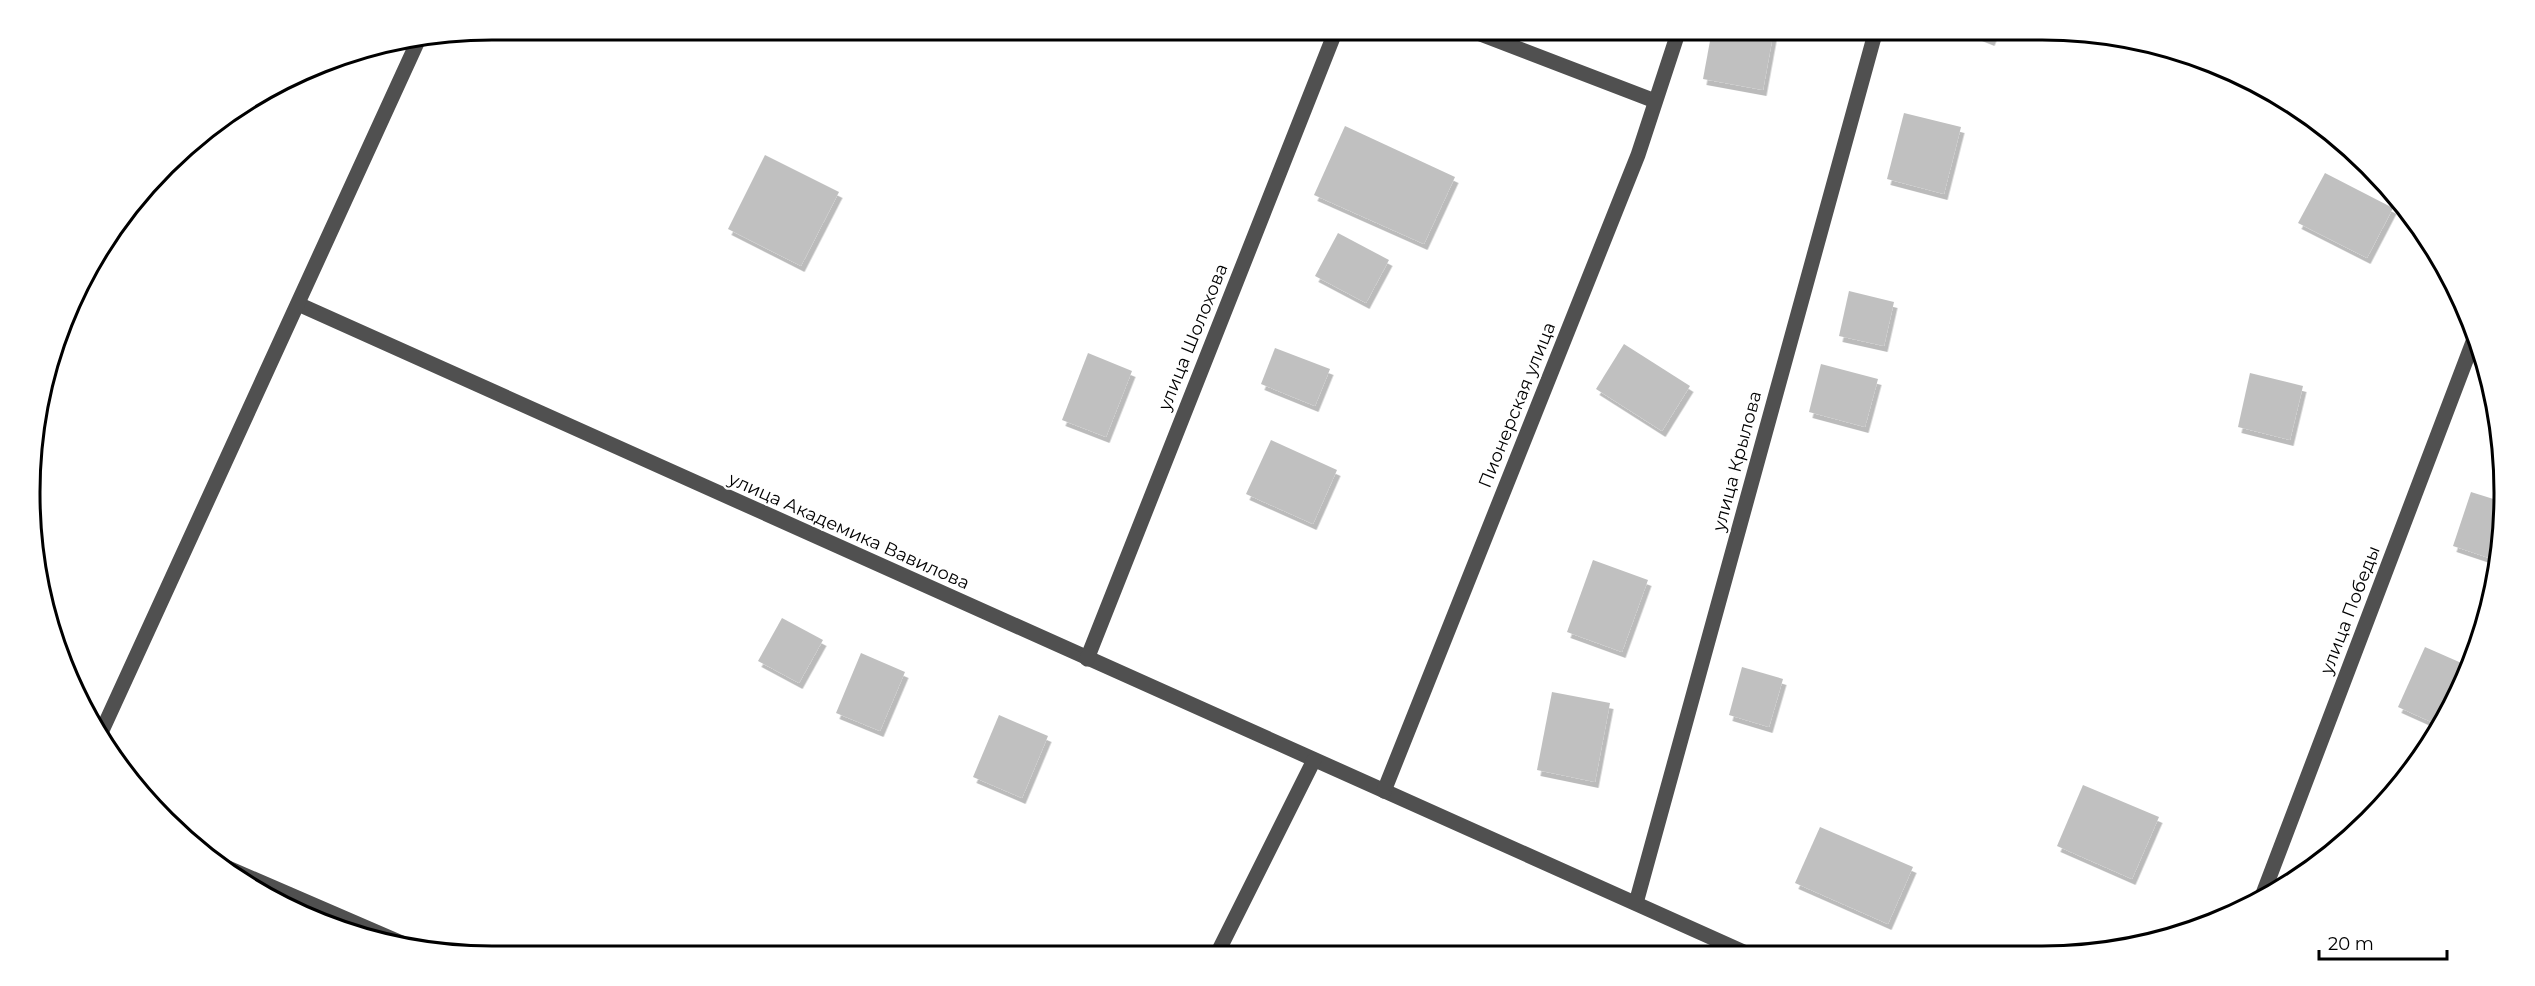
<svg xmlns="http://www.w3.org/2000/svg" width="2535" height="986" font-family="Montserrat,sans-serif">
	<defs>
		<filter id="shadow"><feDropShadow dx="3.5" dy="6" stdDeviation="0" flood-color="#0004"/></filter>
	</defs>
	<rect width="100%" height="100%" fill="#fff"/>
	<g fill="#c0c0c0" filter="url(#shadow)">
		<polygon points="1712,30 1774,30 1763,90 1703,79"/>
		<polygon points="1966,30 1995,30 1991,40"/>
		<polygon points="1904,113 1961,127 1944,194 1887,179"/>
		<polygon points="1345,126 1455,177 1424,244 1314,195"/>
		<polygon points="765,155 839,192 801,266 728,229"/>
		<polygon points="2325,173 2393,208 2367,258 2298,223"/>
		<polygon points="1338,233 1389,260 1366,303 1315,276"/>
		<polygon points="1849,291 1894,302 1884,346 1839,336"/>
		<polygon points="1624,344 1690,386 1662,431 1596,389"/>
		<polygon points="1275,348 1330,369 1315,406 1261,384"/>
		<polygon points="1088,353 1132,371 1106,437 1062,420"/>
		<polygon points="1821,364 1878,379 1865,427 1809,412"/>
		<polygon points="2250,373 2303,386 2290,440 2238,427"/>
		<polygon points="1271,440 1337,470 1313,524 1246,494"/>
		<polygon points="2471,492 2503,502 2504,524 2498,561 2453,546"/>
		<polygon points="1593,560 1648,580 1622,652 1567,632"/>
		<polygon points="782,618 823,640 799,683 758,661"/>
		<polygon points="2425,647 2466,665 2438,725 2398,707"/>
		<polygon points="861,653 905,672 880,731 836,713"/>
		<polygon points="1742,667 1783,679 1769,727 1729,715"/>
		<polygon points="1552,692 1610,703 1595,782 1537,770"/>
		<polygon points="999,715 1048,736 1022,798 973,777"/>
		<polygon points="2083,785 2159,817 2132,879 2057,846"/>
		<polygon points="1820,827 1913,867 1888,924 1795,883"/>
	</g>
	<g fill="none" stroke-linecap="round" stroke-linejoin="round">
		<g stroke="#505050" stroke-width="15">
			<polyline points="1470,30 1655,101"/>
			<polyline points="298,304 1746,953"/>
			<polyline points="1087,659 1336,30"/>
			<polyline points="100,735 417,43"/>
			<polyline points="1384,791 1638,155 1679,30"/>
			<polyline points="214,862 406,945"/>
			<polyline points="2261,899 2476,334"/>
			<polyline points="1636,903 1876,30"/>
			<polyline points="1217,954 1314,760"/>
		</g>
	</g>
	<g text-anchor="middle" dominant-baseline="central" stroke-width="4.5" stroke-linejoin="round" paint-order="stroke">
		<g font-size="18" fill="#000" stroke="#fff">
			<text transform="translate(1193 337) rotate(-68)">улица Шолохова</text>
			<text transform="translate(1517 405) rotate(-68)">Пионерская улица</text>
			<text transform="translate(1737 461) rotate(-75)">улица Крылова</text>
			<text transform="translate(849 531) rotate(24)">улица Академика Вавилова</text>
			<text transform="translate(2350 610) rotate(-69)">улица Победы</text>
		</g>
	</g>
	<path d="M0 0H2535V986H0ZM492 40H2042A452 452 0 0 1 2494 492V494A452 452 0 0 1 2042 946H492A452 452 0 0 1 40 494V492A452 452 0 0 1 492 40Z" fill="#fff" fill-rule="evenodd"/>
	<path fill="none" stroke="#000" stroke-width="3" d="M492 40H2042A452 452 0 0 1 2494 492V494A452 452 0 0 1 2042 946H492A452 452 0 0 1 40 494V492A452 452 0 0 1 492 40Z"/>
	<path d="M2319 950v9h128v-9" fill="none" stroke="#000000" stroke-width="3"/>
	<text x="2328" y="950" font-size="18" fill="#000000" stroke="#ffffff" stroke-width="4.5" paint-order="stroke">20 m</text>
</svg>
